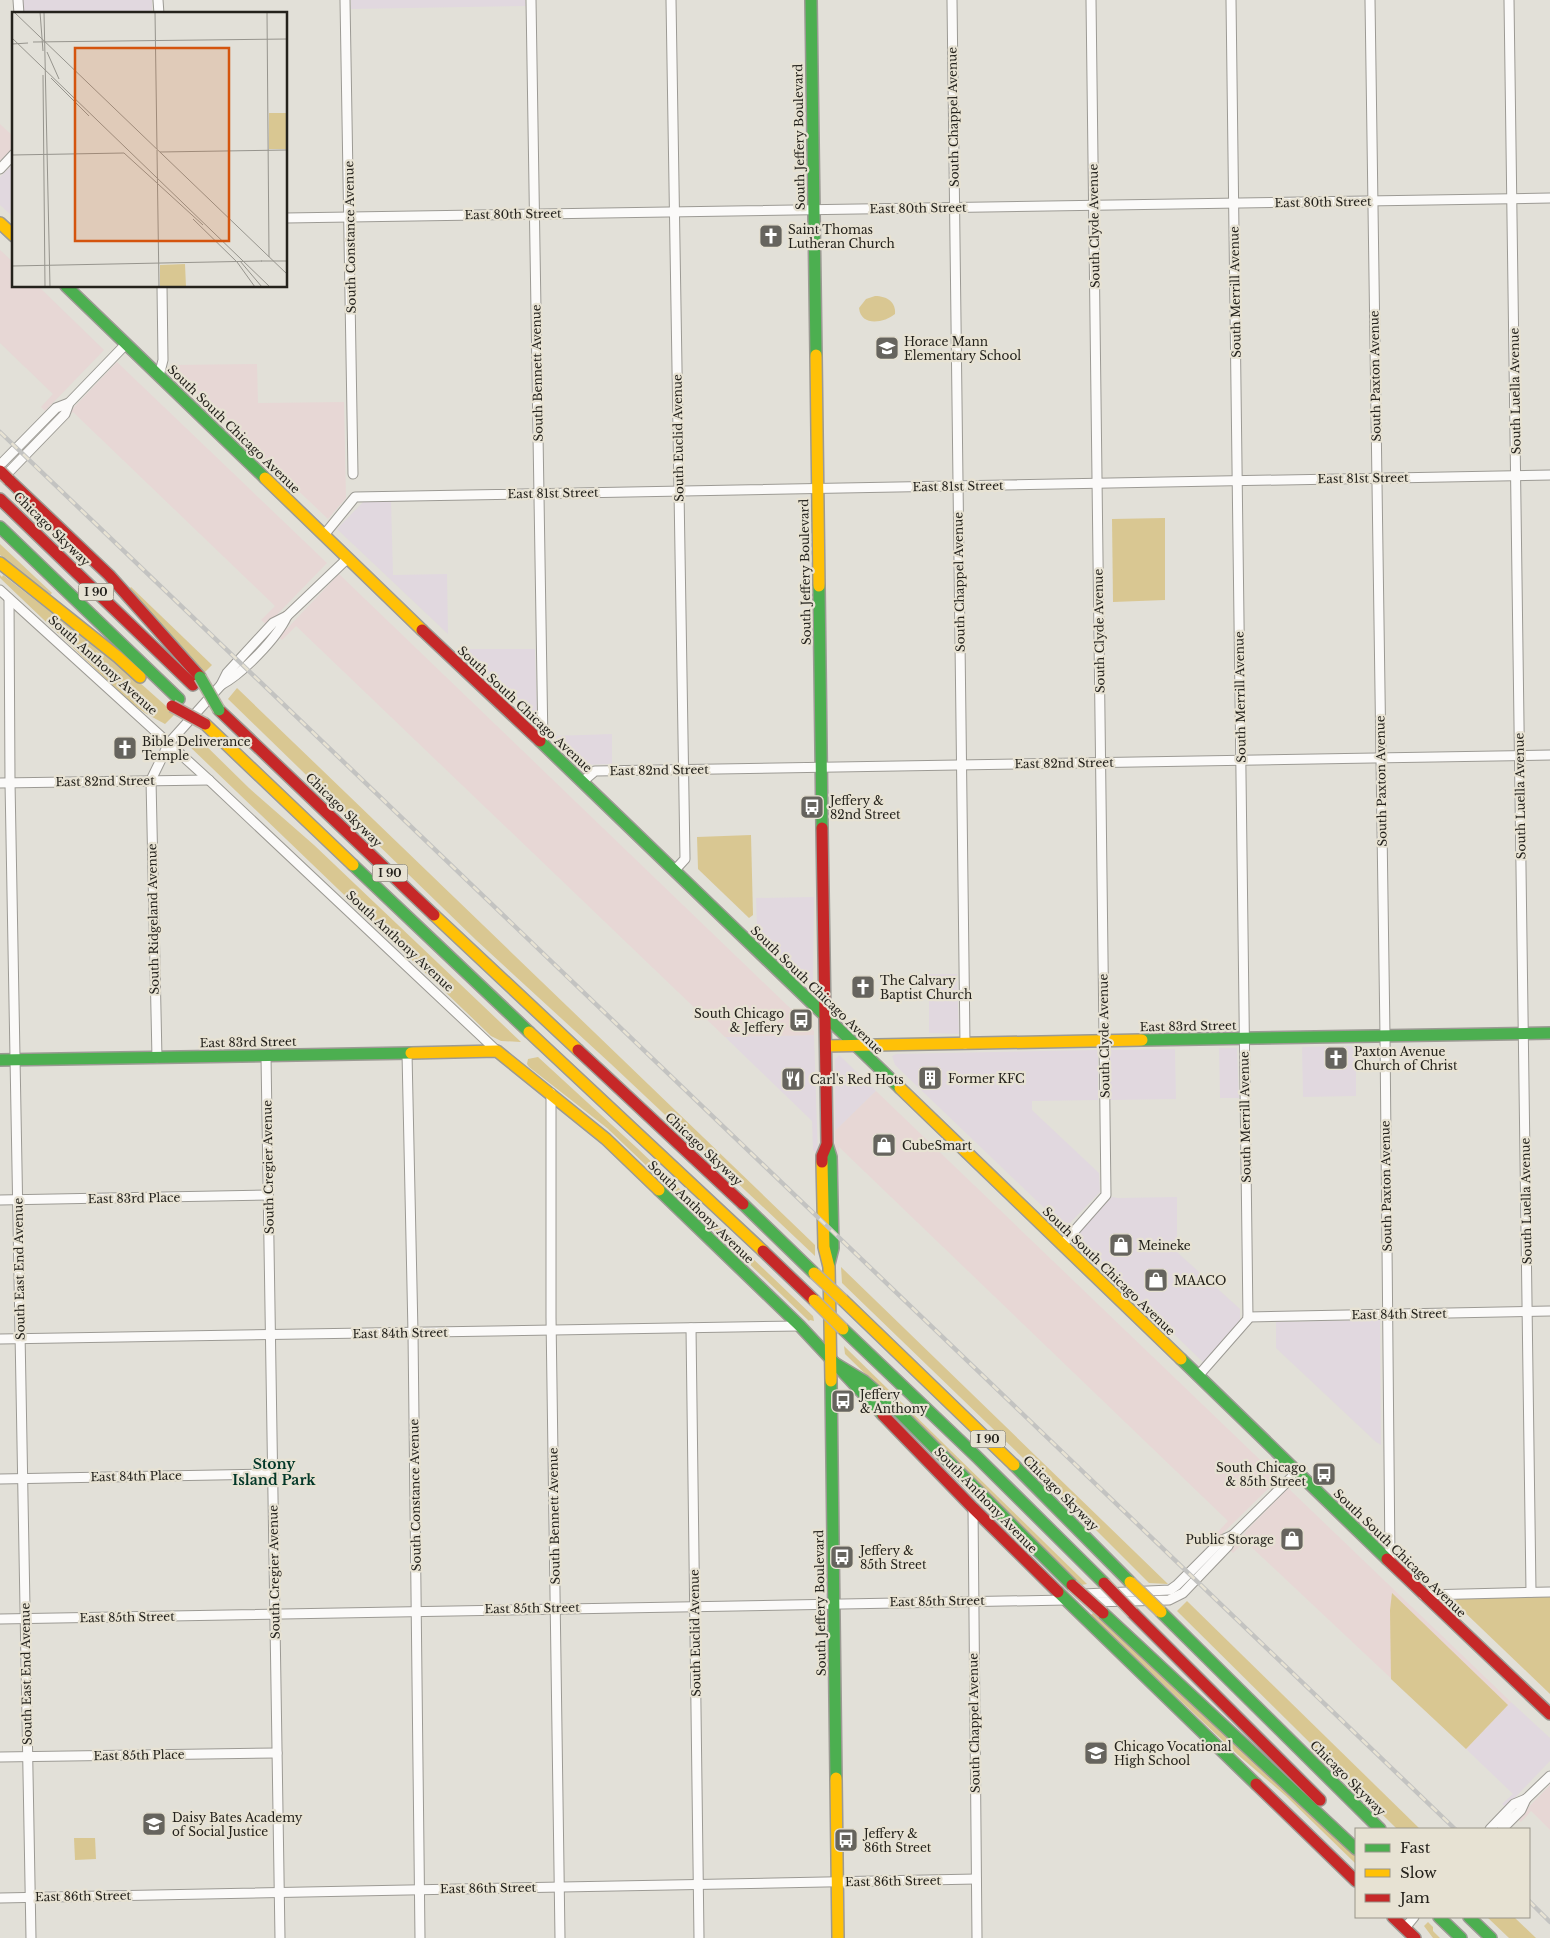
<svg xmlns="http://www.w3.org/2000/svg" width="1550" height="1938" font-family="'Libre Baskerville',serif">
	<rect width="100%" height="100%" fill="#e2e0d8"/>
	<g fill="#e1d8df">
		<polygon points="22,0 152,0 152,12 23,14"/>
		<polygon points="351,0 525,0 526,6 351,9"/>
		<polygon points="14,163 14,218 0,205 0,177"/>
		<polygon points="365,500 391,500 393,575 447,574 448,634 337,529"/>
		<polygon points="463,649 535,649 537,712 535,715 531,715"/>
		<polygon points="612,734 612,764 582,765 553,736"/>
		<polygon points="814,897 813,982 810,984 757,933 756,898"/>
		<polygon points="929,974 957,974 959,1034 929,1033"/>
		<polygon points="814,1035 818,1155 813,1150 812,1121 725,1037"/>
		<polygon points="1356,1046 1356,1096 1303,1097 1302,1047"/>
		<polygon points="1219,1048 1237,1048 1239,1098 1220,1098"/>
		<polygon points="1175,1049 1176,1099 1110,1100 1110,1050"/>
		<polygon points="1098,1050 1098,1100 1032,1101 1032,1110 1099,1173 1100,1192 1065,1228 895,1065 892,1056 896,1054"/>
		<polygon points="839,1055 876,1091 835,1131 835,1059"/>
		<polygon points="1112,1197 1118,1198 1177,1197 1177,1250 1179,1254 1240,1309 1240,1322 1203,1362 1073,1237"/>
		<polygon points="1380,1320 1381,1445 1376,1442 1276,1348 1276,1322"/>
		<polygon points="1511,1702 1550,1738 1550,1761 1506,1807 1502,1804 1513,1794 1466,1749"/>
	</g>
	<g fill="#e7d7d5">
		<polygon points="0,124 14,137 14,147 0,161"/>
		<polygon points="0,250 14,263 14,286 38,286 104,350 45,411 41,407 53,394 0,343"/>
		<polygon points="117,362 327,563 267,625 261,620 275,606 73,412 60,426 58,424"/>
		<polygon points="257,364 258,403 344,402 346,498 328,519 178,376 171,365"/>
		<polygon points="339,574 814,1031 814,1035 725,1037 296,626 282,640 279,637"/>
		<polygon points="876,1091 1279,1478 1217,1539 1214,1536 1228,1521 839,1147 839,1175 835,1171 835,1131"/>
		<polygon points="1288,1488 1511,1702 1466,1749 1245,1541 1233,1553 1230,1550 1247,1530"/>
		<polygon points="1550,1785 1550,1830 1531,1811 1521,1822 1517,1819"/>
	</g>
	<g fill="#d9c792">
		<path d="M875,296C887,296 896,302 895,314C884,323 861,327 859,308L866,299Z"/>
		<polygon points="1165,518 1165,600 1113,602 1112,519"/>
		<polygon points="0,544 52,593 50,595 0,555"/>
		<polygon points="0,575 2,577 3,575 130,674 175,714 165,724 145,713 130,702 0,578"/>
		<polygon points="131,587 212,665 202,675 130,588"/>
		<polygon points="237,688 815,1245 815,1256 611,1064 476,940 228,699"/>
		<polygon points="195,735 249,788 314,845 521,1042 501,1041 491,1036 186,743"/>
		<polygon points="751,835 753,915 749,918 698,869 697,837"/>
		<polygon points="538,1057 637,1148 813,1316 814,1321 810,1320 809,1321 607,1128 529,1067 527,1064 528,1059"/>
		<polygon points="841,1267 1168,1584 1149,1583 1050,1484 842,1283"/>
		<polygon points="844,1346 1087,1584 1081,1585 845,1354"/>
		<polygon points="1392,1593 1508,1705 1466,1749 1391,1679 1390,1610"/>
		<polygon points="1550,1596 1550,1694 1456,1604 1455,1601 1458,1598"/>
		<polygon points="1187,1601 1420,1829 1397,1829 1177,1611"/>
		<polygon points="1094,1612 1356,1855 1356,1864 1286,1796 1238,1755 1093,1618 1091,1615"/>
		<polygon points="74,1838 95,1838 96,1859 75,1860"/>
		<polygon points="1487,1917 1514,1917 1536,1938 1509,1938"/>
		<polygon points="1428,1922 1433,1927 1433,1931 1440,1938 1433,1938 1424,1926"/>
	</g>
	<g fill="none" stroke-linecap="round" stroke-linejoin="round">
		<g stroke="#9c9a94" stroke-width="11">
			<g id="street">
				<polyline points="18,0 19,14"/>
				<polyline points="158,0 159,14"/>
				<polyline points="345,0 353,474"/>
				<polyline points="531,0 543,745"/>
				<polyline points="671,0 685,859 674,871"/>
				<polyline points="952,0 965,1044"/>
				<polyline points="1370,0 1385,1036 1390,1562"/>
				<polyline points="1509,0 1531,1592"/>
				<polyline points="0,169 14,154"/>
				<polyline points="286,218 1550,198"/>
				<polyline points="159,376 163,360 162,286"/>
				<polyline points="0,465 56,408 69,403"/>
				<polyline points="4,477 65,414 69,403 126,344"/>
				<polyline points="324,535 355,497 1550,475"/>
				<polyline points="0,590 209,780 497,1051"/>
				<polyline points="9,599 10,782 31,1938"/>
				<path d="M221,685C243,673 277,638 287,616"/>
				<polyline points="582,782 595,771 1550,755"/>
				<polyline points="0,783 209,780"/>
				<polyline points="407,1053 413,1333 420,1938"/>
				<polyline points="266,1056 280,1938"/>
				<polyline points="157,1058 151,780 169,743 221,685 227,673 273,623 287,616 348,558"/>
				<polyline points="551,1093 551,1317 560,1938"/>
				<polyline points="0,1200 268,1195"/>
				<polyline points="1062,1245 1106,1195 1091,0"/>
				<polyline points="1248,1317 1550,1311"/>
				<polyline points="691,1328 699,1938"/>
				<polyline points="0,1339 800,1326"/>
				<polyline points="1198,1376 1248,1319 1231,0"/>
				<polyline points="0,1479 273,1474"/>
				<polyline points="973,1508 977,1938"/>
				<polyline points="1083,1594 1170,1590 1177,1585 1222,1540 1233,1535 1298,1471"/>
				<polyline points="1423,1595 1550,1592"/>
				<polyline points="1092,1602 1169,1600 1183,1593 1228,1546 1233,1535"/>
				<polyline points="0,1619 1067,1600"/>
				<polyline points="0,1757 277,1753"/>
				<polyline points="1526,1799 1550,1776"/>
				<polyline points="1490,1829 1514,1804 1526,1799 1521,1810 1502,1829"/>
				<polyline points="0,1898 976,1879"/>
				<polyline points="1405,1928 1414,1917"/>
			</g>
		</g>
		<g stroke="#9c9a94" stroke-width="14">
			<g id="fast">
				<polyline points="811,0 816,355"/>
				<polyline points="66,286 265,478"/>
				<polyline points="0,527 179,699"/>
				<polyline points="819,586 822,828"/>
				<polyline points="540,741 900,1088"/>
				<polyline points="353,865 529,1032"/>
				<polyline points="1142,1040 1550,1033"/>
				<polyline points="0,1060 411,1053"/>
				<polyline points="827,1144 831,1157 833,1248 829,1264"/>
				<polyline points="659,1190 800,1326 883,1415"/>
				<polyline points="743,1204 814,1273"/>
				<polyline points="843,1329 977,1457 1104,1583"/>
				<polyline points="1181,1359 1387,1559"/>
				<polyline points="831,1361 864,1381 893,1406 1072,1585"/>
				<polyline points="831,1381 836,1778"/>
				<polyline points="1014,1465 1130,1582"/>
				<polyline points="1058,1592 1256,1784"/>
				<polyline points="1161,1612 1380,1829"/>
				<polyline points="1103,1613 1356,1849"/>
				<polyline points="1439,1917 1461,1938"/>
				<polyline points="1469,1917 1491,1938"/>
			</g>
		</g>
		<g stroke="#9c9a94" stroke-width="14">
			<g id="slow">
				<polyline points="0,223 14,236"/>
				<polyline points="816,355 819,586"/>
				<polyline points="265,478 422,630"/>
				<polyline points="0,563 118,657 140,677"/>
				<polyline points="205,724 353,865"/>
				<polyline points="434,915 578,1050"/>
				<polyline points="529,1032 763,1251"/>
				<polyline points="826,1046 1142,1040"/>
				<polyline points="411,1053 497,1051 606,1139 659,1190"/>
				<polyline points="900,1088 1181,1359"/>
				<polyline points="822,1162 824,1247 829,1267 831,1381"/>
				<polyline points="843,1300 1014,1465"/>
				<polyline points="836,1778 838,1938"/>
			</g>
		</g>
		<g stroke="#9c9a94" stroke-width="14">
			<g id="jam">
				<polyline points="9,480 109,575 200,677"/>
				<polyline points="0,499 193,685"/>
				<polyline points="422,630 540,741"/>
				<polyline points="219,710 434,915"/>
				<polyline points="578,1050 743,1204"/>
				<polyline points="822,1162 822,1156 827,1144 822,828"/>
				<polyline points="763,1251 814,1300"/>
				<polyline points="883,1415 973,1508 1058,1592"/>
				<polyline points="1387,1559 1550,1714"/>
				<polyline points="1133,1613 1320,1800"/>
				<polyline points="1256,1784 1356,1881"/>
				<polyline points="1393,1917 1415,1938"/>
			</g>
		</g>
		<use href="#street" stroke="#fbfaf9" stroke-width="9"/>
		<use href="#fast" stroke="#4caf50" stroke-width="11"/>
		<use href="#slow" stroke="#ffc107" stroke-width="11"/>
		<use href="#jam" stroke="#c62828" stroke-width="11"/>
		<g stroke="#c3c3c1" stroke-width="4.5">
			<g id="rail">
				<polyline points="0,432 1455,1829"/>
				<polyline points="1529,1901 1550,1922"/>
			</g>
		</g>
		<use href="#rail" stroke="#e7e2d3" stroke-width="2.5" stroke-dasharray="8" stroke-linecap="butt"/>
		<g stroke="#b7afa3" stroke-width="14" stroke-linecap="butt">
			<polyline id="fast-bridge" points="200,677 219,710"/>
		</g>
		<g stroke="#b7afa3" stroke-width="14" stroke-linecap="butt">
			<g id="slow-bridge">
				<polyline points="814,1273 843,1300"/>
				<polyline points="814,1300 843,1329"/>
				<polyline points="1130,1582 1161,1612"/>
			</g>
		</g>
		<g stroke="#b7afa3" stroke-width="14" stroke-linecap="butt">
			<g id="jam-bridge">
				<polyline points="0,471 9,480"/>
				<polyline points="172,706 205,724"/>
				<polyline points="1104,1583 1133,1613"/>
				<polyline points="1072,1585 1103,1613"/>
			</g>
		</g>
		<use href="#fast-bridge" stroke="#4caf50" stroke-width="11"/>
		<use href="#slow-bridge" stroke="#ffc107" stroke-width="11"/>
		<use href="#jam-bridge" stroke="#c62828" stroke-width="11"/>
	</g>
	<defs>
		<g id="church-square" transform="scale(1.25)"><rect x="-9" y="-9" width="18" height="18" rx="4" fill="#66645e" stroke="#e7e2d3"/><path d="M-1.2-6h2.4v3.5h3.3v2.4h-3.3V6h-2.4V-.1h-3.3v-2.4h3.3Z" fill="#fff"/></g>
		<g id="school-square" transform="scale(1.25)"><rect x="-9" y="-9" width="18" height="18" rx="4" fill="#66645e" stroke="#e7e2d3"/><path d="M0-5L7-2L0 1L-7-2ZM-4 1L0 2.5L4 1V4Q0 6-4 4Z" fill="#fff"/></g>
		<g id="bus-square" transform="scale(1.25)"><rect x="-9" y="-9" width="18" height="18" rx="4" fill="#66645e" stroke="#e7e2d3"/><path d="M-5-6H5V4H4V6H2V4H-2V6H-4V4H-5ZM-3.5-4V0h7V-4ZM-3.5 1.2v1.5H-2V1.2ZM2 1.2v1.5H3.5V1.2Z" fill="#fff"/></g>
		<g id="building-square" transform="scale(1.25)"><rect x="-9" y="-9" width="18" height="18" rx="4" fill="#66645e" stroke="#e7e2d3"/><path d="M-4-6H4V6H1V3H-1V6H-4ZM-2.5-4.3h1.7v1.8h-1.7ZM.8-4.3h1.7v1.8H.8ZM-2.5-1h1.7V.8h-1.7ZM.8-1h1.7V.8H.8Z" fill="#fff"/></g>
		<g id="restaurant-square" transform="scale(1.25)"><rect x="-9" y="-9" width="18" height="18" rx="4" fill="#66645e" stroke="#e7e2d3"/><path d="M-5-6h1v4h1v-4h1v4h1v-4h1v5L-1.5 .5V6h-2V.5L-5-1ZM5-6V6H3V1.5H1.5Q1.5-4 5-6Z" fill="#fff"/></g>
		<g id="shop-square" transform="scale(1.25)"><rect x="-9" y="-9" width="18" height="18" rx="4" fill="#66645e" stroke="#e7e2d3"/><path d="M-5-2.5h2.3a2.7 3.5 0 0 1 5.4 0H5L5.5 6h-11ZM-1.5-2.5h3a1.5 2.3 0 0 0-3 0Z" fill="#fff"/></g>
	</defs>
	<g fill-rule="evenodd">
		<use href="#church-square" x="771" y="236"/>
		<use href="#school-square" x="887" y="348"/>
		<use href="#church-square" x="125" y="748"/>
		<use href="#bus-square" x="812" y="807"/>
		<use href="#church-square" x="863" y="987"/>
		<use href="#bus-square" x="801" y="1020"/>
		<use href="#church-square" x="1336" y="1058"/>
		<use href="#building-square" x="930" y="1078"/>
		<use href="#restaurant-square" x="793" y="1079"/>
		<use href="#shop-square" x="884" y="1145"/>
		<use href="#shop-square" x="1121" y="1245"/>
		<use href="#shop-square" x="1156" y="1280"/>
		<use href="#bus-square" x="843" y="1401"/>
		<use href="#bus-square" x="1324" y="1474"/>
		<use href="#shop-square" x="1292" y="1539"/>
		<use href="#bus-square" x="842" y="1557"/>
		<use href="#school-square" x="1096" y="1753"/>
		<use href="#school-square" x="154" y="1824"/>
		<use href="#bus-square" x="846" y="1840"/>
	</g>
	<g text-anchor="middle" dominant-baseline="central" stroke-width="4.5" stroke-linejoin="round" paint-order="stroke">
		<g fill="#e7e2d3" stroke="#5e5c53" stroke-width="1">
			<rect x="78.5" y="583.5" width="35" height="17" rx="4"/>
			<rect x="372.5" y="864.5" width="35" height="17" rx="4"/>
			<rect x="970.5" y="1430.5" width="35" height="17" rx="4"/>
		</g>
		<g font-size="11" font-weight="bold" fill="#24221c">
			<text x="96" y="592">I 90</text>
			<text x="390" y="873">I 90</text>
			<text x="988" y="1439">I 90</text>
		</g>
		<g font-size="12" fill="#24221c" stroke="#e7e2d3">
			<text transform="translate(953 117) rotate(-91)">South Chappel Avenue</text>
			<text transform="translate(799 137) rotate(-91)">South Jeffery Boulevard</text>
			<text transform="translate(1323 202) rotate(-1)">East 80th Street</text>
			<text transform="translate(918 208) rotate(-1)">East 80th Street</text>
			<text transform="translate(513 214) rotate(-1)">East 80th Street</text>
			<text transform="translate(1094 226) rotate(-91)">South Clyde Avenue</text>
			<text transform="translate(350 237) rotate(-91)">South Constance Avenue</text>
			<text transform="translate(1235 292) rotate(-91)">South Merrill Avenue</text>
			<text transform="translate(537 373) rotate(-91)">South Bennett Avenue</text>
			<text transform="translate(1375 376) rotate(-91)">South Paxton Avenue</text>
			<text transform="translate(1515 391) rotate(-91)">South Luella Avenue</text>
			<text transform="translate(234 429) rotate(44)">South South Chicago Avenue</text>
			<text transform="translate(678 438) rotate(-91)">South Euclid Avenue</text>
			<text transform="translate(1363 478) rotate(-1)">East 81st Street</text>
			<text transform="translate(958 486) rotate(-1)">East 81st Street</text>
			<text transform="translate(553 493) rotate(-1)">East 81st Street</text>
			<text transform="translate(52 529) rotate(44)">Chicago Skyway</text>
			<text transform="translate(805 572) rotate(-91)">South Jeffery Boulevard</text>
			<text transform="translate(959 582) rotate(-91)">South Chappel Avenue</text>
			<text transform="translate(1099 631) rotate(-91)">South Clyde Avenue</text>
			<text transform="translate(103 665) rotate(42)">South Anthony Avenue</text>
			<text transform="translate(1240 697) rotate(-91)">South Merrill Avenue</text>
			<text transform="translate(525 709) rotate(43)">South South Chicago Avenue</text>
			<text transform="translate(1064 763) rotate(-1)">East 82nd Street</text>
			<text transform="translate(659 770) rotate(-1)">East 82nd Street</text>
			<text transform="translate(105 781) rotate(-1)">East 82nd Street</text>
			<text transform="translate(1381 781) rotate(-91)">South Paxton Avenue</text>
			<text transform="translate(1520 796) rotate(-91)">South Luella Avenue</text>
			<text transform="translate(344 810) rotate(44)">Chicago Skyway</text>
			<text transform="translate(153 919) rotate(-91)">South Ridgeland Avenue</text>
			<text transform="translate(400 941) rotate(43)">South Anthony Avenue</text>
			<text transform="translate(817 990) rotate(44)">South South Chicago Avenue</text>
			<text transform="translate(1188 1026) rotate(-1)">East 83rd Street</text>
			<text transform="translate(1104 1036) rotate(-91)">South Clyde Avenue</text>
			<text transform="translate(248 1042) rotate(-1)">East 83rd Street</text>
			<text transform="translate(1245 1117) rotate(-91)">South Merrill Avenue</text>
			<text transform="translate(704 1149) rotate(43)">Chicago Skyway</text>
			<text transform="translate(268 1167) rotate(-91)">South Cregier Avenue</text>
			<text transform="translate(1386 1186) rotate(-91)">South Paxton Avenue</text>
			<text transform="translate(134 1198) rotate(-1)">East 83rd Place</text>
			<text transform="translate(1526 1201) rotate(-91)">South Luella Avenue</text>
			<text transform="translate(701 1212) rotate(44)">South Anthony Avenue</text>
			<text transform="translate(19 1269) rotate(-91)">South East End Avenue</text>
			<text transform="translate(1109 1271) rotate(44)">South South Chicago Avenue</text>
			<text transform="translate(1399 1314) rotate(-1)">East 84th Street</text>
			<text transform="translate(400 1333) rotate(-1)">East 84th Street</text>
			<text transform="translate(136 1476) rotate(-1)">East 84th Place</text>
			<text transform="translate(1061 1493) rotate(45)">Chicago Skyway</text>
			<text transform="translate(415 1495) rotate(-91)">South Constance Avenue</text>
			<text transform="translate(986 1500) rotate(46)">South Anthony Avenue</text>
			<text transform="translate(554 1516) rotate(-91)">South Bennett Avenue</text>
			<text transform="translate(1400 1553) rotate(44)">South South Chicago Avenue</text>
			<text transform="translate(274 1572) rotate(-91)">South Cregier Avenue</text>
			<text transform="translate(937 1601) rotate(-1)">East 85th Street</text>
			<text transform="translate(820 1603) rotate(-91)">South Jeffery Boulevard</text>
			<text transform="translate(532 1608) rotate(-1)">East 85th Street</text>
			<text transform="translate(127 1617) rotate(-1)">East 85th Street</text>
			<text transform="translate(695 1633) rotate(-91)">South Euclid Avenue</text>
			<text transform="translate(26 1674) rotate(-91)">South East End Avenue</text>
			<text transform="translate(974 1723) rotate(-91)">South Chappel Avenue</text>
			<text transform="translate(139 1755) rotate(-1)">East 85th Place</text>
			<text transform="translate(1348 1778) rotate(45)">Chicago Skyway</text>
			<text transform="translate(893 1881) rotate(-1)">East 86th Street</text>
			<text transform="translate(488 1888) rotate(-1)">East 86th Street</text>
			<text transform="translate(83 1896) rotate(-1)">East 86th Street</text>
		</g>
		<g font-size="12" fill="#24221c" stroke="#e7e2d3" text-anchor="start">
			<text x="788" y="229">Saint Thomas<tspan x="788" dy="14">Lutheran Church</tspan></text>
			<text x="904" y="341">Horace Mann<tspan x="904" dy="14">Elementary School</tspan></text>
			<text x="142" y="741">Bible Deliverance<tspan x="142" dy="14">Temple</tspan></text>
			<text x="830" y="800">Jeffery &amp;<tspan x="830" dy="14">82nd Street</tspan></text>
			<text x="880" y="980">The Calvary<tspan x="880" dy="14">Baptist Church</tspan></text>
			<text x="784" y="1013" text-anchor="end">South Chicago<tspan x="784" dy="14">&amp; Jeffery</tspan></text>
			<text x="1354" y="1051">Paxton Avenue<tspan x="1354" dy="14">Church of Christ</tspan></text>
			<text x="948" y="1078">Former KFC</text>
			<text x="810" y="1079">Carl's Red Hots</text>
			<text x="902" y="1145">CubeSmart</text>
			<text x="1138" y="1245">Meineke</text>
			<text x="1174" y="1280">MAACO</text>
			<text x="860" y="1394">Jeffery<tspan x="860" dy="14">&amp; Anthony</tspan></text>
			<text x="1306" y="1467" text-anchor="end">South Chicago<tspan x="1306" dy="14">&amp; 85th Street</tspan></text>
			<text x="1274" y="1539" text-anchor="end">Public Storage</text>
			<text x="860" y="1550">Jeffery &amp;<tspan x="860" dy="14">85th Street</tspan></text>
			<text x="1114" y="1746">Chicago Vocational<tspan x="1114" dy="14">High School</tspan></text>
			<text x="172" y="1817">Daisy Bates Academy<tspan x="172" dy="14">of Social Justice</tspan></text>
			<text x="864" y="1833">Jeffery &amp;<tspan x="864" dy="14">86th Street</tspan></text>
		</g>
		<g font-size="14" font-weight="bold" fill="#023728" stroke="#e7e2d3">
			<text x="274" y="1464">Stony<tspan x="274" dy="16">Island Park</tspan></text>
		</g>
	</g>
	<g transform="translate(12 12)">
		<rect width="275" height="275" fill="#e2e0d8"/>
		<path d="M257,101H275V137H257ZM173,252L174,275H148V253Z" fill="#d9c792"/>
		<path fill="none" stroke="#96948d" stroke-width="1" d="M2,0L275,262M28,0L31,39M32,0L38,275M143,0L145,137M255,0L257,245M0,26L258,275M21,30L275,27M0,32L16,31M35,40L47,67M31,63L33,275M39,66L77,104M145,138L147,275M148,140L275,138M0,143L112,141L145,171M146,172L191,213M181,207L225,250L243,275M228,249L250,275M249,249H275M0,254L250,249"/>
		<path fill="#d4540e" fill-opacity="0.15" stroke="#d4540e" stroke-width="2.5" d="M63,36H217V229H63Z"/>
		<rect width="275" height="275" fill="none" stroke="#24221c" stroke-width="2.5"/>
	</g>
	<rect x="1355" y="1828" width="175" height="90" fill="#e7e2d3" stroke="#99958a"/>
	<rect x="1365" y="1844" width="25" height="8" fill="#4caf50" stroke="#99958a"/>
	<text x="1400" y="1853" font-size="15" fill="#24221c">Fast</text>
	<rect x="1365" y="1869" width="25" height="8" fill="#ffc107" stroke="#99958a"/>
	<text x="1400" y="1878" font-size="15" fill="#24221c">Slow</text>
	<rect x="1365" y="1894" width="25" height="8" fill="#c62828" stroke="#99958a"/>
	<text x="1400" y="1903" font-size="15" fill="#24221c">Jam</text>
</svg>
